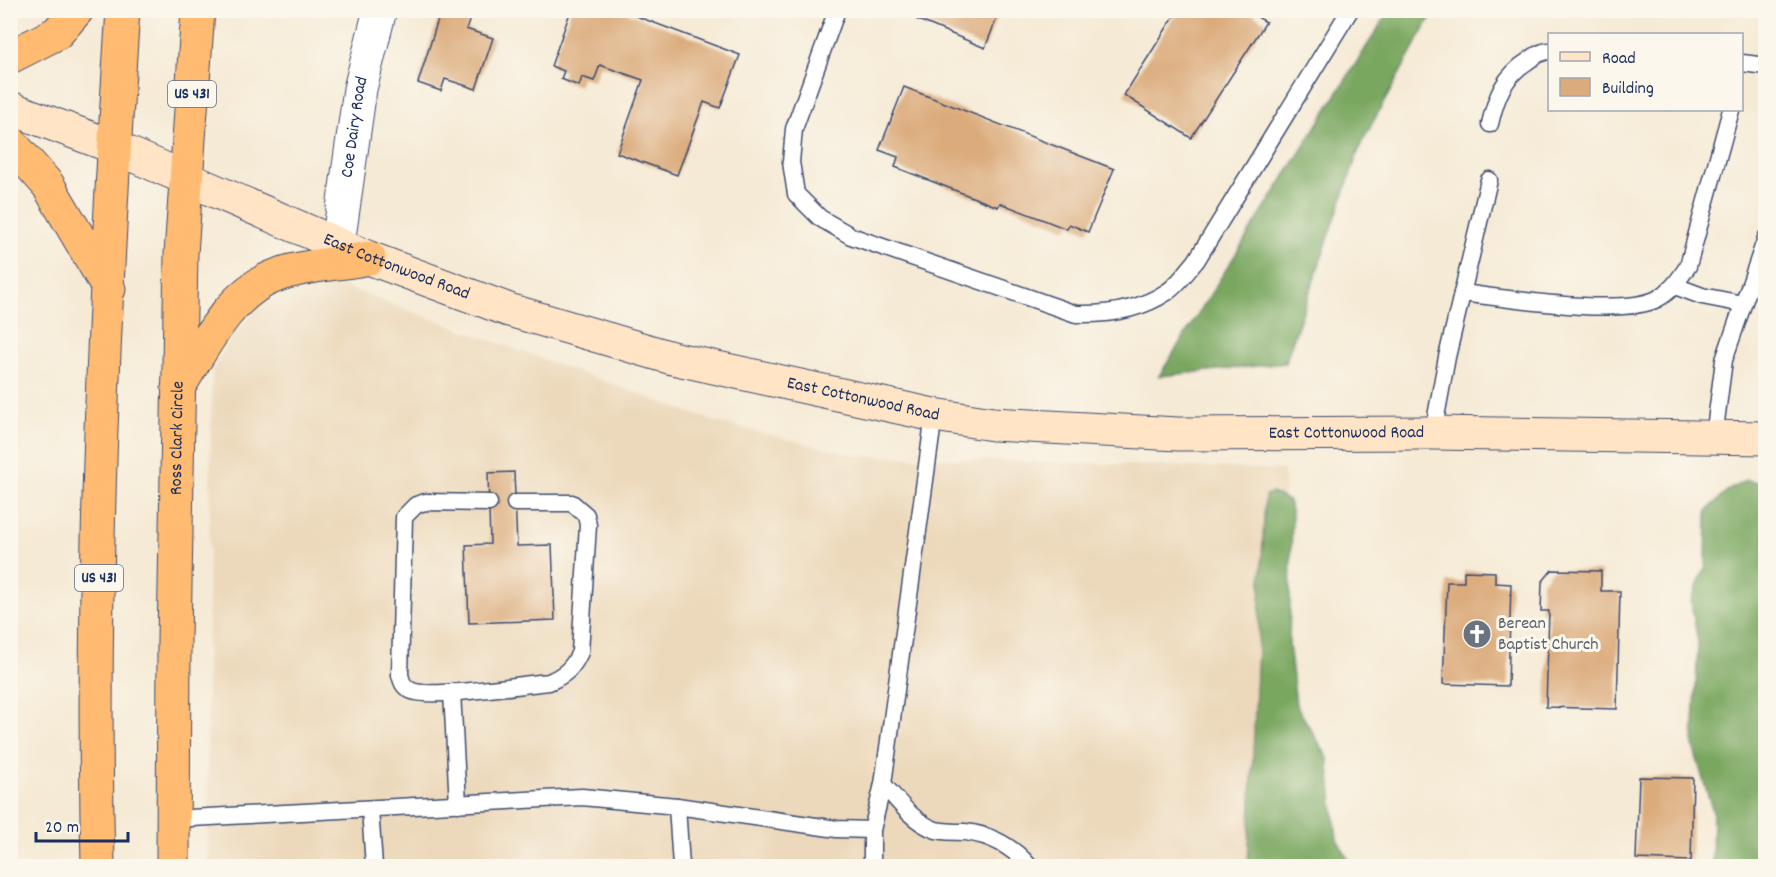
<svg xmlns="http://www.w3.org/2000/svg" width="1776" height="877" font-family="Dekko,sans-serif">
	<rect width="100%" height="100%" fill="#fbf7ec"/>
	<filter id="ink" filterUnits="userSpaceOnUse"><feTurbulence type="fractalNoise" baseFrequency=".0167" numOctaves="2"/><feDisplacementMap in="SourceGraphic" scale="12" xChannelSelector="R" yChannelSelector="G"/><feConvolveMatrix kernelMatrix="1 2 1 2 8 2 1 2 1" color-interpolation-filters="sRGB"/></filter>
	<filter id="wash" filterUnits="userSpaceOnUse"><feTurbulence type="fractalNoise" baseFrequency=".008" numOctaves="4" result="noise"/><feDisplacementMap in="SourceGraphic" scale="24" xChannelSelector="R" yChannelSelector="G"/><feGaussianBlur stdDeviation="1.35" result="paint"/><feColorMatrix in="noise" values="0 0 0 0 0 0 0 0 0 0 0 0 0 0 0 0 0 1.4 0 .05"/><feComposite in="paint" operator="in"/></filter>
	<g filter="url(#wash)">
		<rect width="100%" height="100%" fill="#f5ead5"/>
		<polygon fill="#ecd8ba" points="330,282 716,422 859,456 1284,470 1281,866 208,866 207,681 212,371 233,335 258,308 292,286"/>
		<g fill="#7aa760" stroke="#4a6b5f" stroke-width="1.5">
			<polygon points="1389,11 1434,11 1361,144 1285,363 1159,376"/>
			<polygon points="1746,480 1765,483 1765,866 1712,866 1713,812 1693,746 1698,643 1691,601 1706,566 1707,511 1727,491"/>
			<polygon points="1272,493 1289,501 1292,516 1289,643 1296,705 1328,758 1337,839 1352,866 1248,866 1265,495"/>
		</g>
		<g id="blocks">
			<g fill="#dbab7c">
				<polygon points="441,10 470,19 466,29 493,38 476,89 445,79 441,91 418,83"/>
				<polygon points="571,10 620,10 740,55 720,108 704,102 677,175 617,153 643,80 600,65 594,81 582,77 579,86 561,79 564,71 551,66"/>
				<polygon points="919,10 1000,10 985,48 916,19"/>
				<polygon points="1178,10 1257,10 1254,15 1266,22 1191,138 1124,95"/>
				<polygon points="904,87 1114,169 1088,232 1069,224 1067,229 1000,203 998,207 895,167 898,157 879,150"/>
				<polygon points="514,472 517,546 552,545 555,620 469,623 466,545 490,544 488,473"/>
				<polygon points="1552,570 1601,571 1601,591 1620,591 1617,709 1546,707 1549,611 1541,611 1542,582"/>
				<polygon points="1464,571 1495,572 1495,583 1511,584 1508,686 1443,684 1447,582 1464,582"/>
				<polygon points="1639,777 1693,778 1691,861 1636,859"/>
			</g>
		</g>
	</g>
	<g filter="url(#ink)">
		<use href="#blocks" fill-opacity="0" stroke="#3c4b70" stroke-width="1.5"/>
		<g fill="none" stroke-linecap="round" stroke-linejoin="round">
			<g stroke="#3c4b70" stroke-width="19">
				<g id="lane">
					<path d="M837,10L794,129L791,162L796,194L820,218L851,236L1076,314C1108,315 1140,310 1167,292C1178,285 1187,271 1196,261L1350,10"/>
					<polyline points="1742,63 1766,66"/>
					<path d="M1490,124C1496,97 1504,76 1528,61C1535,56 1541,51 1550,51"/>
					<polyline points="1675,286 1702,296 1743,304"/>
					<path d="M1462,293C1504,298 1622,317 1657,299C1672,291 1679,279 1688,266L1731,110"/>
					<polyline points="1433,433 1447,357 1489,180"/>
					<polyline points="1714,437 1724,360 1766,238"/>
					<path d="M489,503L425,502L416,505L404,517L400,675C402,682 403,686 410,690C427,700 524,684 549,682C565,675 573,668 580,652L588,525L586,515L572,503H515"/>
					<polyline points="452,692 458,804"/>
					<path d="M883,784C898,801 914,823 936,830C945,832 956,832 965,832C991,835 1012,846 1029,866"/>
					<polyline points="677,806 681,866"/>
					<polyline points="370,809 374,866"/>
					<polyline points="172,819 582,797 677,806 837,829 872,830"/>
					<polyline points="872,866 872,830 883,784 934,415"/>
				</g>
			</g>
			<g stroke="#3c4b70" stroke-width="35">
				<g id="street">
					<path id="s1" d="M338,244L360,89L380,10"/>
				</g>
			</g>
			<g stroke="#3c4b70" stroke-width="35">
				<g id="secondary">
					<path id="s2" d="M10,108L114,147L369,258L509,310L672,358L934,415L993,424L1178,434L1433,433L1766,438"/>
				</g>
			</g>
			<g stroke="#3c4b70" stroke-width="35">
				<g id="highway">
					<polyline points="10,57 57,33 77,10"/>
					<polyline points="10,142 48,185 109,289"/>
					<path d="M178,388C204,347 229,292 278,275C306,265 340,264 369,258"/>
					<path d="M98,866C91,581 104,295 123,10"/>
					<path id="s3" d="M173,866L174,641L181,254L198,10"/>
				</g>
			</g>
			<use href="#lane" stroke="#fff" stroke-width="16"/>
			<use href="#street" stroke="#fff" stroke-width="33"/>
			<use href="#secondary" stroke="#ffe4c6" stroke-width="33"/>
			<use href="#highway" stroke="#ffbb71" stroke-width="33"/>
		</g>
	</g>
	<defs>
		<g id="church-disc" transform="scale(1.5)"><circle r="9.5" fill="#6b7280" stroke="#fbf7ec"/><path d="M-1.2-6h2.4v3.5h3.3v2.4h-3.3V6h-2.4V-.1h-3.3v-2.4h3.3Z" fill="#fff"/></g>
	</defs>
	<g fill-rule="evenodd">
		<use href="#church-disc" x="1477" y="634"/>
	</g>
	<g text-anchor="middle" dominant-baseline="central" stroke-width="6" stroke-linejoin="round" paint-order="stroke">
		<g fill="#fbf7ec" stroke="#5e6b89" stroke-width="1.5">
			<rect x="168" y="81" width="48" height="26" rx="4.5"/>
			<rect x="75" y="565" width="48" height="26" rx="4.5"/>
		</g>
		<g font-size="16" font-weight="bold" fill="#1b2f5e">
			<text x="192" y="94">US 431</text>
			<text x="99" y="578">US 431</text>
		</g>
		<g font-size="18" fill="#1b2f5e" stroke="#fbf7ec">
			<text stroke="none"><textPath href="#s1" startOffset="118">Coe Dairy Road</textPath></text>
			<text stroke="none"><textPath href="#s2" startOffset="418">East Cottonwood Road</textPath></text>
			<text stroke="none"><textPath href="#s2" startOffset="904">East Cottonwood Road</textPath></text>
			<text stroke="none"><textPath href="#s2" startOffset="1390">East Cottonwood Road</textPath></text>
			<text stroke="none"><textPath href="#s3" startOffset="428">Ross Clark Circle</textPath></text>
		</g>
		<g font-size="18" fill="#5b616d" stroke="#fbf7ec" text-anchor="start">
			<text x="1498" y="624">Berean<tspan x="1498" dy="21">Baptist Church</tspan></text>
		</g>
	</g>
	<rect width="1776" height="877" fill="none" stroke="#fbf7ec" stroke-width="36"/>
	<rect x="1548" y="33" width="195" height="78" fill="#fbf7ec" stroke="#a1a7b3" stroke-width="1.5"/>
	<rect x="1560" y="52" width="30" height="9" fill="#ffe4c6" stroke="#a1a7b3" stroke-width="1.5"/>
	<text x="1602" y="63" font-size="18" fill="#1b2f5e">Road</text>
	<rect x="1560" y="78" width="30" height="18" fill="#dbab7c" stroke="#a1a7b3" stroke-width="1.5"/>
	<text x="1602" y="93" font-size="18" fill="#1b2f5e">Building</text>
	<path d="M36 832v9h92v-9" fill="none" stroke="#1b2f5e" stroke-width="3"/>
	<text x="45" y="832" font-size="18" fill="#1b2f5e" stroke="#fbf7ec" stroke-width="4.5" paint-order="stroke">20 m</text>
</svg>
